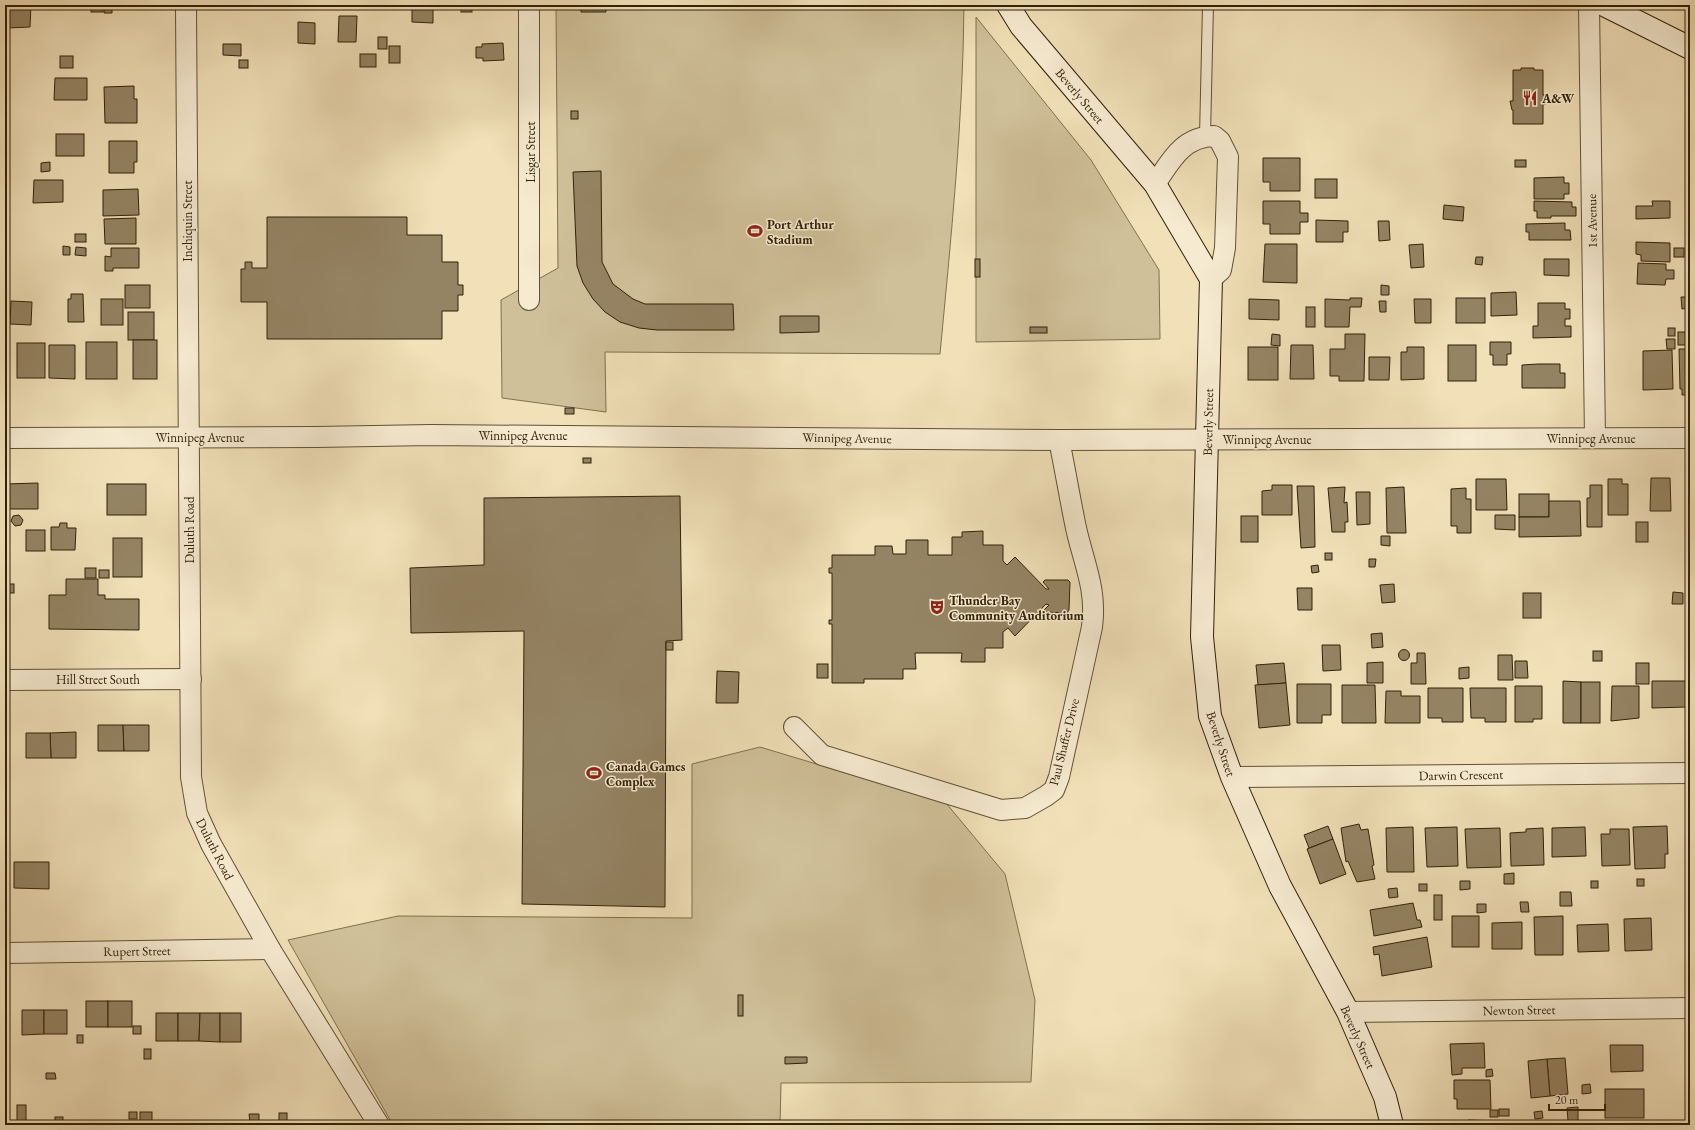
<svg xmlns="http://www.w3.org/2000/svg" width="1695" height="1130" font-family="'EB Garamond',serif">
	<rect width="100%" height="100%" fill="#f1e0b8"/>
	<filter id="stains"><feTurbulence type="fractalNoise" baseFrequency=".005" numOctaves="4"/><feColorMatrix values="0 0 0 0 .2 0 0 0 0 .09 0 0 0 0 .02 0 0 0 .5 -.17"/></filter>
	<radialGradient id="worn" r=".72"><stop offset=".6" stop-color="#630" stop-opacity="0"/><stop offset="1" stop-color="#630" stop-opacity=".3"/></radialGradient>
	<g fill="#d0c09a" stroke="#807051">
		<path d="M556,5H964C963,122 951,238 940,354L605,352L606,412L502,398L501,300L558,268Z"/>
		<polygon points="976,17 1091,160 1159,270 1160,339 976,342"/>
		<polygon points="760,747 946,803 1005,874 1035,1000 1031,1082 781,1083 780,1125 393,1125 288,940 398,916 692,918 692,764"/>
	</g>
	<g fill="#958464" stroke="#312108">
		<polygon points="7,5 31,5 30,27 7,28"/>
		<rect x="91" y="5" width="12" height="7"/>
		<polygon points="105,5 112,5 112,13 104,13"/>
		<polygon points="412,5 433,5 433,23 412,22"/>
		<rect x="461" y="5" width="11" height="7"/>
		<polygon points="581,5 605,5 606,12 581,12"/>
		<polygon points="339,16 357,16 356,42 338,42"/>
		<polygon points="298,22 315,23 315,44 298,43"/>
		<rect x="378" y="37" width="9" height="12"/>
		<polygon points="503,43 504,60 483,61 483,58 476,58 476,47 482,47 482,44"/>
		<polygon points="223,44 241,44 241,56 223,55"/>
		<rect x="389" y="46" width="11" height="17"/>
		<rect x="360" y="54" width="16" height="13"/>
		<rect x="60" y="56" width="13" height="12"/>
		<rect x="239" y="60" width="9" height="8"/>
		<polygon points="1521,68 1534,68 1534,70 1543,70 1543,95 1546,95 1546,104 1543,104 1543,124 1513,124 1513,110 1512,110 1510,101 1513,101 1513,70 1521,70"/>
		<polygon points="55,78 87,78 87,100 54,100"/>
		<polygon points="134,86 134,99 137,99 137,123 105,123 104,87"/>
		<rect x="571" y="111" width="7" height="8"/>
		<rect x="56" y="134" width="28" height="22"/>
		<polygon points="109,141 137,141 137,162 134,162 134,173 109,173"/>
		<polygon points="1263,158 1300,158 1300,191 1270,191 1270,182 1263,182"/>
		<rect x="1515" y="160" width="11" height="7"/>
		<polygon points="50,162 50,171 41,172 41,163"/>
		<polygon points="601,171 602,262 613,284 633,299 645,304 733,304 734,330 657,330 639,328 620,322 605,312 593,299 583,283 577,266 573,172"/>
		<polygon points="1564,177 1564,183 1569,183 1569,194 1564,194 1564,199 1534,199 1534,178"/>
		<rect x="1315" y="179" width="22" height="19"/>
		<polygon points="34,180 63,180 63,202 33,203"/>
		<polygon points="138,189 139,215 103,216 103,190"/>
		<polygon points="1263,201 1300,201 1300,213 1308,213 1308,222 1300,222 1300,234 1270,234 1270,224 1263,224"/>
		<polygon points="1534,201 1572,202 1572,207 1576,207 1576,216 1551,216 1551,218 1537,218 1537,211 1534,211"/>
		<polygon points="1652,201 1670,201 1670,218 1636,219 1636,206 1653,206"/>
		<polygon points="1444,205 1464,207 1463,221 1443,219"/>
		<polygon points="267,217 407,217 407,235 442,235 442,262 458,262 458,285 463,285 463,295 458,295 458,311 442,311 442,339 267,339 267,302 241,302 241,269 245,269 245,262 252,262 252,268 267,268"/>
		<polygon points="136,218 136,244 105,244 104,219"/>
		<polygon points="1316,220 1348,221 1348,232 1343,232 1343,242 1316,242"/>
		<polygon points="1378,221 1389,221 1390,240 1379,241"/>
		<polygon points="1565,223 1565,230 1570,230 1571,240 1529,240 1529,232 1526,232 1526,224"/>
		<rect x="75" y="234" width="11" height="8"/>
		<polygon points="1636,242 1670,243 1670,262 1641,261 1641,255 1636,254"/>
		<polygon points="1265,244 1297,244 1297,283 1263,282"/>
		<polygon points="1423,244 1424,267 1411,268 1409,245"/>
		<polygon points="63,246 70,247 70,255 63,255"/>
		<polygon points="76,247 86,248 86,256 75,255"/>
		<polygon points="111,248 139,248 139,268 113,268 113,271 105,271 105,256 111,257"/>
		<rect x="1674" y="248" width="10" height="9"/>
		<polygon points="1476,257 1483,257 1482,265 1475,264"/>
		<rect x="975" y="259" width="5" height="18"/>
		<polygon points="1544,259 1569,259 1569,276 1544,275"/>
		<polygon points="1638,263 1666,264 1666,270 1674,270 1674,279 1666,279 1665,285 1637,284"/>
		<rect x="125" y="285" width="25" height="23"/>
		<polygon points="1381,285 1389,286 1389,295 1381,295"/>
		<polygon points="1516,292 1517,315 1491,316 1491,293"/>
		<polygon points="71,294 83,294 84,322 68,322 68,299 71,299"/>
		<polygon points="1681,297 1689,297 1689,308 1682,309"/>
		<polygon points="1350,298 1362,298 1361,307 1350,307 1349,327 1325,327 1325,299 1350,300"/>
		<rect x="1456" y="298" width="29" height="25"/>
		<rect x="101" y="299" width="22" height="26"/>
		<polygon points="1249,299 1279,300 1279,320 1249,319"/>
		<polygon points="1414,299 1431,299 1431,323 1415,323"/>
		<polygon points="11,301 32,302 31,325 10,324"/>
		<polygon points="1379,301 1386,301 1386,312 1380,312"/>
		<polygon points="1538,303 1565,303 1565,309 1570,309 1570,319 1565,319 1565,326 1571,326 1571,337 1533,338 1533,326 1538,326"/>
		<rect x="1306" y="307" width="9" height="20"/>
		<rect x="128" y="312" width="26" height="28"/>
		<polygon points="780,316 819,316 819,332 780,333"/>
		<rect x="1030" y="327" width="17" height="6"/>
		<rect x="1668" y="328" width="7" height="8"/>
		<rect x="1678" y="332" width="9" height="13"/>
		<polygon points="1272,334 1280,335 1280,346 1271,345"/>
		<polygon points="1345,334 1365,334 1364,381 1339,381 1339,376 1330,376 1330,349 1345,349"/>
		<polygon points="1666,339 1675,339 1675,349 1667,349"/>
		<rect x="133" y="340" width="24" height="39"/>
		<rect x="86" y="342" width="31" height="37"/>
		<polygon points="1490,342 1511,342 1511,354 1507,354 1507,365 1493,365 1493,355 1490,355"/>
		<rect x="17" y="343" width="28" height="35"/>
		<polygon points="49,345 75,345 75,379 49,378"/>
		<polygon points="1291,345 1313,345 1314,379 1290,379"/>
		<rect x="1448" y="345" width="28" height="36"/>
		<rect x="1248" y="347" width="30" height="33"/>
		<polygon points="1407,347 1424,347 1424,379 1401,380 1401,352 1407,352"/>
		<polygon points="1679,349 1690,349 1690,395 1682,395 1682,389 1680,389"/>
		<polygon points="1672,350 1673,389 1643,390 1643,351"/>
		<rect x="5" y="354" width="2" height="25"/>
		<polygon points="1369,357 1390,357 1389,380 1369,380"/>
		<polygon points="1538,364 1560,364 1560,373 1565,373 1565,388 1522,388 1522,365"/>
		<rect x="565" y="408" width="9" height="6"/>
		<rect x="583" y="458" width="8" height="5"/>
		<polygon points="1651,478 1670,478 1671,511 1650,511"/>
		<polygon points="1476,479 1506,479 1507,510 1476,510"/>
		<polygon points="1608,479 1622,479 1622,484 1628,484 1628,515 1608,515"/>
		<polygon points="38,483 38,509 5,509 5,484"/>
		<rect x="107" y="484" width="39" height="31"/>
		<polygon points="1272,485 1292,485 1292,515 1262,515 1262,491 1272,490"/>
		<polygon points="1590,485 1602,485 1602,527 1587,527 1587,498 1590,498"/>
		<polygon points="1297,486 1314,486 1315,547 1301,548"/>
		<polygon points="1345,487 1344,503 1347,502 1348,522 1345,522 1345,532 1332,532 1328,488"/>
		<polygon points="1404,487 1406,533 1387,533 1386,488"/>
		<polygon points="1466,488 1466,499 1471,499 1471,533 1457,533 1457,526 1451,526 1451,489"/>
		<polygon points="1356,492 1370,492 1370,524 1357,525"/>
		<rect x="1519" y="494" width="30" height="23"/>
		<polygon points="680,496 682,640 666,641 665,907 522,904 524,631 411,633 410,568 484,565 484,498"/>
		<polygon points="1549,501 1580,501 1581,536 1519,537 1519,517 1549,517"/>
		<polygon points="19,515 23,520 21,525 15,526 11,521 13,516"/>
		<polygon points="1495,515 1515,515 1515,530 1495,529"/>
		<rect x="1241" y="516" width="17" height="26"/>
		<rect x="1636" y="522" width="12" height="20"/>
		<polygon points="60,523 67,523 67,528 76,528 75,550 51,550 51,527 59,527"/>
		<rect x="26" y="530" width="19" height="21"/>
		<polygon points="983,531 983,545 1003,545 1003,561 1007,565 1015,557 1046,589 1049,589 1043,582 1045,580 1068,580 1070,582 1069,610 1067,613 1046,612 1044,614 1042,612 1049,605 1046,604 1015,636 1008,628 1003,632 1003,648 985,648 985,662 961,662 962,653 915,653 916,669 903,669 903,679 864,679 864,683 832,683 832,624 829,624 829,620 832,620 832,573 829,573 829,568 832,568 832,555 875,555 875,546 892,546 893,554 906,554 906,540 928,540 928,555 952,555 952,537 962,537 962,532"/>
		<polygon points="1381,536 1390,536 1390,546 1381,545"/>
		<rect x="113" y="538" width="29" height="39"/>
		<rect x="1325" y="553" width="7" height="7"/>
		<polygon points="1369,559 1376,559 1375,567 1369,567"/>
		<polygon points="1318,565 1319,572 1312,573 1311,566"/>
		<rect x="85" y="568" width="11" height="10"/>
		<rect x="99" y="570" width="10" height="8"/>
		<polygon points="66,579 98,579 98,595 105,595 105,599 139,599 139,630 49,629 49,595 66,595"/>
		<rect x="5" y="584" width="9" height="9"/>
		<polygon points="1394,584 1395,602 1382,603 1380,585"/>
		<polygon points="1297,588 1312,588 1312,610 1298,610"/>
		<polygon points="1673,592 1683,593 1683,604 1672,604"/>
		<rect x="1523" y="593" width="18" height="25"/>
		<polygon points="1382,633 1383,647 1372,648 1371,634"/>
		<rect x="666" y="642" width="7" height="8"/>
		<polygon points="1322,645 1340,645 1341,670 1323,671"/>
		<circle cx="1404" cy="655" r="5.5"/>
		<rect x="1593" y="651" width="9" height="10"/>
		<polygon points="1417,653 1425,653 1426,684 1411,684 1411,663 1417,663"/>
		<polygon points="1498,655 1512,655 1513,680 1498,680"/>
		<polygon points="1515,661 1527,661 1528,678 1515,678"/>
		<polygon points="1383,662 1383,683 1367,683 1367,663"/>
		<polygon points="1284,663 1286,683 1258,685 1256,665"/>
		<rect x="1636" y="663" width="13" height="21"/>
		<rect x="817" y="664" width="11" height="14"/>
		<polygon points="1469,667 1469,678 1459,679 1459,668"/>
		<polygon points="717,671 739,672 738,703 716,703"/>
		<polygon points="1563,681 1581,682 1581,723 1563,723"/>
		<polygon points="1652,681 1686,681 1687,707 1652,708"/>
		<rect x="1581" y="682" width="19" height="41"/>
		<polygon points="1286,683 1290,725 1259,728 1255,685"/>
		<polygon points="1297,684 1331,684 1331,715 1322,715 1322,723 1297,723"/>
		<polygon points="1342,685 1375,685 1376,723 1342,723"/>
		<polygon points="1515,686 1542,686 1542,719 1533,719 1533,722 1515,722"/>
		<polygon points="1612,686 1639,686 1639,718 1611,721"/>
		<polygon points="1428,688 1463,688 1463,722 1442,722 1442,718 1428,718"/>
		<polygon points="1470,688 1506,688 1506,722 1485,722 1485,718 1471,718"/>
		<polygon points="1386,691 1401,691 1401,696 1420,696 1420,723 1385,723"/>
		<polygon points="98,725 123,725 124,751 98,751"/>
		<polygon points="123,725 149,725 149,751 124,751"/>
		<polygon points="76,732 76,758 51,758 50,733"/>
		<polygon points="26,733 50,733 51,758 26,758"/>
		<polygon points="5,814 9,814 8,825 5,825"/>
		<polygon points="1359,824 1361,830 1368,829 1374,865 1372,866 1375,879 1357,882 1348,861 1346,862 1341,828"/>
		<polygon points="1328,826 1333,839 1309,848 1304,835"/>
		<polygon points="1667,826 1668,854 1665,854 1665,868 1635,869 1633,827"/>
		<polygon points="1413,827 1414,872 1387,872 1386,828"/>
		<polygon points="1457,827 1458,866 1427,867 1425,828"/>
		<polygon points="1585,827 1586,856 1552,857 1552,828"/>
		<polygon points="1500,828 1501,867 1467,868 1465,829"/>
		<polygon points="1543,828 1544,865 1511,866 1510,833 1526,832 1526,829"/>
		<polygon points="1610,829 1629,829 1630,865 1602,866 1601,834 1610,834"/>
		<polygon points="1333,839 1346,874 1320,884 1307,849"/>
		<polygon points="14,862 49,862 49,889 14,888"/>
		<polygon points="1514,873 1514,884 1504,884 1504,874"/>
		<rect x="1637" y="879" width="7" height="7"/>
		<polygon points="1460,881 1470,881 1470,889 1460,890"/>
		<rect x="1591" y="881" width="7" height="7"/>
		<rect x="1419" y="884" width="8" height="7"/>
		<polygon points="1397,888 1398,897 1389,898 1388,889"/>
		<polygon points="1560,892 1571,892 1572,906 1560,906"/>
		<rect x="1434" y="895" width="8" height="25"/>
		<polygon points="1520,902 1528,902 1529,912 1521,912"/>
		<polygon points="1413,903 1417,920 1420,920 1422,927 1374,936 1370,910"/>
		<polygon points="1477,904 1486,904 1486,912 1477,913"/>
		<rect x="1452" y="916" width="27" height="31"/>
		<polygon points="1563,916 1563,955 1535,955 1534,917"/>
		<polygon points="1651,918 1652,950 1625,951 1624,919"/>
		<polygon points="1522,922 1522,949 1492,949 1492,923"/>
		<polygon points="1608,924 1609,951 1578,952 1577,925"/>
		<polygon points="1427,937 1432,967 1382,976 1379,954 1374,955 1373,947"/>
		<rect x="738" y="995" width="5" height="21"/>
		<rect x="86" y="1001" width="22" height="26"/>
		<rect x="108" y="1001" width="24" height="26"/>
		<polygon points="22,1010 44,1010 44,1034 22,1035"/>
		<rect x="44" y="1010" width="23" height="24"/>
		<rect x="156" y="1013" width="22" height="28"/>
		<polygon points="178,1013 200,1013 199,1041 178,1041"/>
		<polygon points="200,1013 220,1013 220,1042 199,1041"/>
		<rect x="220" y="1013" width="21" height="29"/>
		<rect x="133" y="1026" width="8" height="8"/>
		<rect x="77" y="1035" width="6" height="8"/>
		<polygon points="1484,1043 1485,1068 1462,1068 1462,1074 1452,1075 1450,1044"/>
		<polygon points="1610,1045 1643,1045 1643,1071 1611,1072"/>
		<rect x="144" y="1049" width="7" height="10"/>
		<polygon points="785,1057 807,1057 807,1063 785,1064"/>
		<polygon points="1565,1058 1568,1094 1550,1096 1547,1059"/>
		<polygon points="1547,1059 1550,1096 1531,1098 1528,1061"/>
		<polygon points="1492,1069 1493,1076 1486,1077 1486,1070"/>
		<polygon points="46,1073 55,1073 56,1079 46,1079"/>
		<polygon points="1454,1080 1490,1080 1491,1109 1457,1109 1457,1099 1454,1099"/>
		<polygon points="1590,1084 1591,1093 1582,1094 1582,1085"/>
		<rect x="1605" y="1089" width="39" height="29"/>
		<rect x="17" y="1105" width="9" height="18"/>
		<polygon points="1578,1107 1578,1121 1568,1121 1567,1108"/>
		<rect x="1499" y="1109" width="10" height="7"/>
		<rect x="1490" y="1110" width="8" height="7"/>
		<polygon points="1542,1111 1543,1118 1535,1119 1534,1112"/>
		<rect x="129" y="1112" width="8" height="7"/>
		<rect x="140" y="1112" width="12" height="13"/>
		<rect x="279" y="1113" width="8" height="8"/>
		<polygon points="249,1114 259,1114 259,1122 250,1123"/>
		<rect x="55" y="1117" width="8" height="8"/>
		<polygon points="1468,1120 1500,1121 1500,1125 1468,1125"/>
	</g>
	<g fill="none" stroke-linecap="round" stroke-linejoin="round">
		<g stroke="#615134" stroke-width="12">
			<polyline id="lane" points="1205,136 1208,5"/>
		</g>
		<g stroke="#615134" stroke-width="22">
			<g id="street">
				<polyline points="186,5 191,777 197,813 211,844 270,949 379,1125"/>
				<polyline points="529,5 529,300"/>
				<polyline points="1589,5 1595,438"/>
				<path d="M1155,184C1171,161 1182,137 1214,136L1220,141L1228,157L1225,248L1221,270L1211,279"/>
				<polyline points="5,438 316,437 431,435 1059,440 1690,438"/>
				<polyline points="5,680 191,679"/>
				<path d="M794,727L822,755L1001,810L1025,808L1046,796L1054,790L1059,777L1092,627C1097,589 1084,564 1076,528C1070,499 1065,469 1059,440"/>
				<polyline points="1232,777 1690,773"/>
				<polyline points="5,953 270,949"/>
				<polyline points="1348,1012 1690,1008"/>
			</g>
		</g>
		<g stroke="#312108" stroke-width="24">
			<g id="secondary">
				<polyline points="1008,5 1021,26 1155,184 1211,279 1202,637 1210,716 1232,777 1280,886 1348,1012 1385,1097 1392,1125"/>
				<polyline points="1604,5 1690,48"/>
			</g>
		</g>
		<use href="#lane" stroke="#f6ebd1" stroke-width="10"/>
		<use href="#street" stroke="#f6ebd1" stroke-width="20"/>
		<use href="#secondary" stroke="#f6ebd1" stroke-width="22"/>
	</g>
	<defs>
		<g id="restaurant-bare" transform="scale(1.2)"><path d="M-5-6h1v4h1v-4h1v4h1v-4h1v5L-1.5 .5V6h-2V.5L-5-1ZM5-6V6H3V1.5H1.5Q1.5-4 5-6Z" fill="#8f2418" stroke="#f6ebd1" stroke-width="2.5" paint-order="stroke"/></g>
		<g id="stadium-bare" transform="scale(1.2)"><path d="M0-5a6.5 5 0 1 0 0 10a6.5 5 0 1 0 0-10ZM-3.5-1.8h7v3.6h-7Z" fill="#8f2418" stroke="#f6ebd1" stroke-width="2.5" paint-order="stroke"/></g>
		<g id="theatre-bare" transform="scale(1.2)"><path d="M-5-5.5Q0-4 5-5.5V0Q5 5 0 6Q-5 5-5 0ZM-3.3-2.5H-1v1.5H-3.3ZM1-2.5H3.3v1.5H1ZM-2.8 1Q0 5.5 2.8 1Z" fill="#8f2418" stroke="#f6ebd1" stroke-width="2.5" paint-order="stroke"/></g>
	</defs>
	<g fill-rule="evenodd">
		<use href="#restaurant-bare" x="1530" y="98"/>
		<use href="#stadium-bare" x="755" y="231"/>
		<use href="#theatre-bare" x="937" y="607"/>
		<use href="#stadium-bare" x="594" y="773"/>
	</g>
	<g text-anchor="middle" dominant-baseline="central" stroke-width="3" stroke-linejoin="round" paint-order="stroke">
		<g font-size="13" fill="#312108" stroke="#f6ebd1">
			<text transform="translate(1080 96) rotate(50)">Beverly Street</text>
			<text transform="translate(530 152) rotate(-90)">Lisgar Street</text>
			<text transform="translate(187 221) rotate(-90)">Inchiquin Street</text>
			<text transform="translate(1592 221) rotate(-91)">1st Avenue</text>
			<text transform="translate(1208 422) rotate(-89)">Beverly Street</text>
			<text x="523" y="435">Winnipeg Avenue</text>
			<text x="200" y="437">Winnipeg Avenue</text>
			<text transform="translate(847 438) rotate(1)">Winnipeg Avenue</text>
			<text x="1591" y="438">Winnipeg Avenue</text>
			<text x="1267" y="439">Winnipeg Avenue</text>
			<text transform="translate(189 530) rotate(-90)">Duluth Road</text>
			<text x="98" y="679">Hill Street South</text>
			<text transform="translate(1064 742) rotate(-76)">Paul Shaffer Drive</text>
			<text transform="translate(1221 744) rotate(72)">Beverly Street</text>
			<text transform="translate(1461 775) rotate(-1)">Darwin Crescent</text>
			<text transform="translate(215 849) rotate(63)">Duluth Road</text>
			<text transform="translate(137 951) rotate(-1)">Rupert Street</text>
			<text transform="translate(1519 1010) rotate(-1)">Newton Street</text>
			<text transform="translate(1358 1037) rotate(66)">Beverly Street</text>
		</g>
		<g font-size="13" font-weight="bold" fill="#312108" stroke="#f6ebd1" text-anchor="start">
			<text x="1542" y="98">A&amp;W</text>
			<text x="767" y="224">Port Arthur<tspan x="767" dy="15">Stadium</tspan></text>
			<text x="949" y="600">Thunder Bay<tspan x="949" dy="15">Community Auditorium</tspan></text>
			<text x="606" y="766">Canada Games<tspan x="606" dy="15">Complex</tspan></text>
		</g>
	</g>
	<rect width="1695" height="1130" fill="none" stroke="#f1e0b8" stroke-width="20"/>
	<rect x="6" y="6" width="1683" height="1118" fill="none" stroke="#312108" stroke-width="2"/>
	<rect x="10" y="10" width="1675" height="1110" fill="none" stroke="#312108"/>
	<path d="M1549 1104v6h56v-6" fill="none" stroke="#312108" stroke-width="2"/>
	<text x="1555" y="1104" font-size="12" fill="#312108" stroke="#f6ebd1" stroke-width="3" paint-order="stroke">20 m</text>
	<rect width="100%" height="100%" filter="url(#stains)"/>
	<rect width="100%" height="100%" fill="url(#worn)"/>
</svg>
